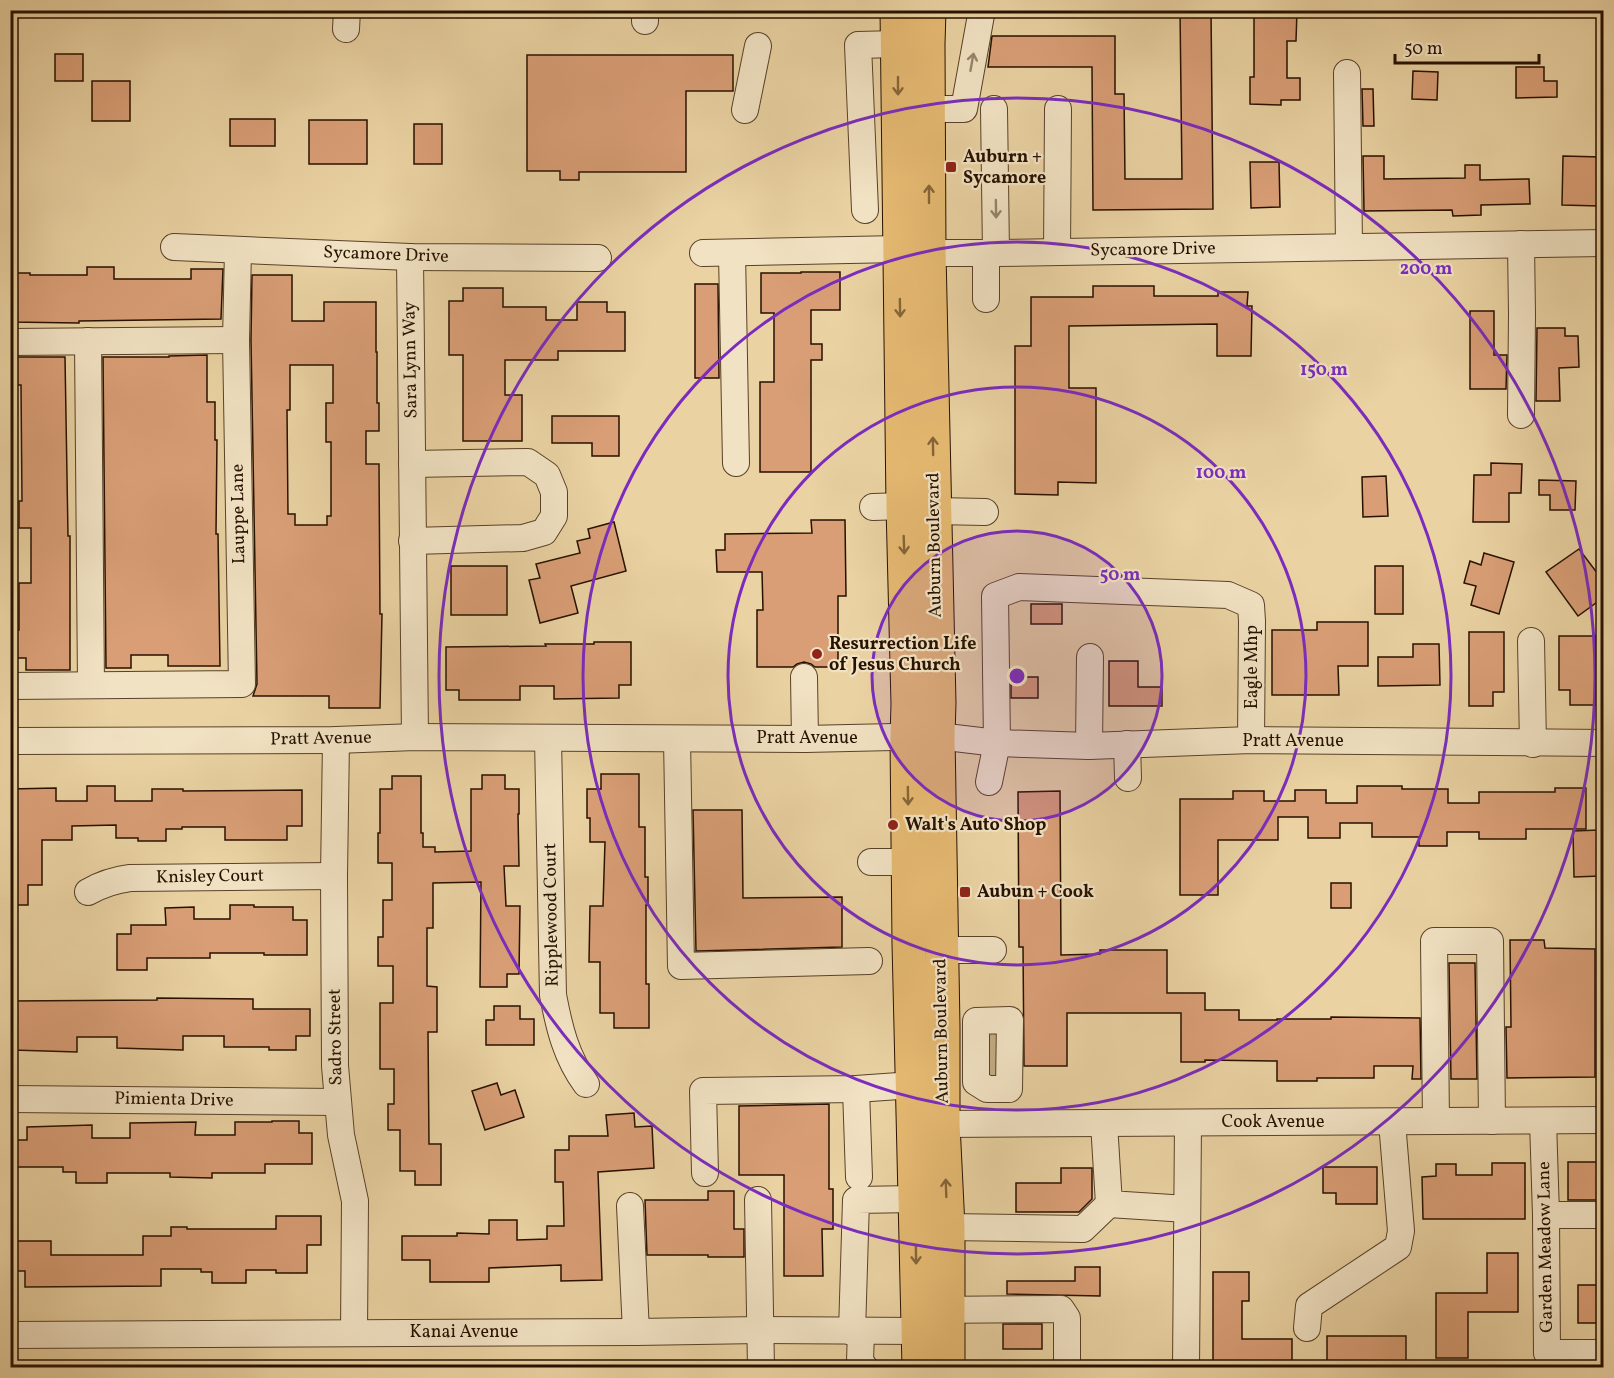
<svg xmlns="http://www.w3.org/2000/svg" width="1614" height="1378" font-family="Vollkorn,serif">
	<rect width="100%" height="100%" fill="#ead2a2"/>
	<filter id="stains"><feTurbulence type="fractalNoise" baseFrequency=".00333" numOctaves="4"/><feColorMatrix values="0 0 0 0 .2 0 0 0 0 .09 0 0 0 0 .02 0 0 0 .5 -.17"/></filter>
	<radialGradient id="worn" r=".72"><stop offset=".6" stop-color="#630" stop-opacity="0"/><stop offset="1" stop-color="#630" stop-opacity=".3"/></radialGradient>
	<g fill="#d99e76" stroke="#271100" stroke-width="1.5" fill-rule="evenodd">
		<polygon points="1180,10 1211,10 1213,209 1093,210 1092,67 988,67 992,36 1115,36 1115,94 1124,94 1125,179 1182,179"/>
		<polygon points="1254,10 1297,11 1296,41 1287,41 1287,78 1300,78 1300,100 1281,100 1281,105 1250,104 1250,77 1254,77"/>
		<rect x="55" y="54" width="28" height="27"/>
		<polygon points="527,55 733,55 733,91 686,91 686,172 579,172 579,180 560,180 560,171 527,171"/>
		<polygon points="1516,67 1544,67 1544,81 1557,81 1557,97 1516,98"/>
		<polygon points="1413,71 1438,72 1437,100 1412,99"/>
		<rect x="92" y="81" width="38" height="40"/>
		<polygon points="1362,89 1373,89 1374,126 1363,126"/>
		<rect x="230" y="119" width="45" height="27"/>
		<rect x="309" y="120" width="58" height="44"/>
		<rect x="414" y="124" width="28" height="40"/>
		<polygon points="1363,156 1384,156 1384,179 1465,178 1465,165 1480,165 1480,180 1529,179 1530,204 1481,205 1481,215 1453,216 1452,210 1364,211"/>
		<polygon points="1563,156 1601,157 1599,206 1562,205"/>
		<polygon points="1250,162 1279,162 1280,207 1251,208"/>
		<polygon points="87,267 114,267 114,279 191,279 191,269 223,269 221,319 79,321 79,323 10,322 10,273 30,273 30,275 87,275"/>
		<polygon points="801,272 840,272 840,310 811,310 811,344 822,344 822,360 811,360 811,472 760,472 760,382 774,382 774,313 761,313 761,273 801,273"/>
		<path d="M252,275H292V321H324V302H376V352H377V403H379V431H366V464H379L380,614H382L380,708H329V696H253L257,684L251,340ZM290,365H333V403H326V442H331V516H327V525H295V514H288L287,410H290Z"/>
		<polygon points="695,284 718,284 719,378 695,378"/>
		<polygon points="1093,286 1154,286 1154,296 1218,296 1218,292 1248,292 1247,306 1252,306 1251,356 1217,356 1217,324 1069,326 1069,388 1096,388 1096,483 1058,482 1058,495 1015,494 1015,346 1031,346 1031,297 1093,297"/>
		<polygon points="463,288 503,288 503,307 546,307 546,320 577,320 577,302 607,302 607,312 625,312 625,351 558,351 558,360 505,360 505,395 522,395 522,441 463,441 463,355 449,355 449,301 463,301"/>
		<polygon points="1470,311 1494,311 1494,355 1507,355 1506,389 1470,389"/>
		<polygon points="1537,328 1565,328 1565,336 1578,336 1579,367 1559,368 1560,401 1536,401"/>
		<polygon points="207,355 207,402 215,402 215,440 217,440 216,534 218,534 220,666 168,666 168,655 131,655 131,668 106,668 103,357 169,357 169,356"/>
		<polygon points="11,357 65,357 68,536 70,536 70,670 26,670 26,658 15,658 15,630 19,630 19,583 31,583 31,528 19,528 19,501 22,501 21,385 11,385"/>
		<polygon points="552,416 619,416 619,456 592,456 592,443 552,443"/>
		<polygon points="1491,463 1522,464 1521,493 1509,493 1509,522 1473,522 1474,475 1491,475"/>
		<polygon points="1386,476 1388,516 1363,517 1362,477"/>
		<polygon points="1539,480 1576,481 1575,510 1550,510 1550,495 1539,495"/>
		<polygon points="811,520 845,520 846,596 838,596 838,667 815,667 811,664 804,662 797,664 793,667 757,667 757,610 763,610 762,572 717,572 716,550 725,550 725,534 812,533"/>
		<polygon points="614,522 626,571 571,586 578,613 540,623 529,580 540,578 536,564 580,553 577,541 590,538 588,529"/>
		<polygon points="1579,549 1604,582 1604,597 1578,616 1546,572"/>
		<polygon points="1484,553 1514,562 1499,614 1471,605 1476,586 1464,583 1470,561 1481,565"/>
		<rect x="451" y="566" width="56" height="49"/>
		<rect x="1375" y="566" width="28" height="48"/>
		<rect x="1031" y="604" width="31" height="20"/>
		<polygon points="1317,622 1368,622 1368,666 1338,666 1339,695 1272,695 1272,630 1317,630"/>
		<polygon points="1469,632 1504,632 1504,692 1493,692 1493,706 1469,706"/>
		<polygon points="1559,636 1596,636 1596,705 1570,705 1570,690 1559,690"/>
		<polygon points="594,642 631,642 631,685 619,685 619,698 554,699 554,686 520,686 520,700 459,700 459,690 446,690 446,647 546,646 545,644 594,644"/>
		<polygon points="1413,644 1439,644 1440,685 1378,686 1378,657 1413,657"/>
		<polygon points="1109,661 1138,661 1138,687 1162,687 1162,706 1109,706"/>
		<polygon points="1013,677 1038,677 1038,698 1011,698 1011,682 1013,682"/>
		<polygon points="601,774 639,774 639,827 645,827 645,877 648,877 648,905 646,905 646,984 649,984 649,1028 614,1028 614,1013 600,1013 600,962 589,962 590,906 603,906 605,842 590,842 590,818 587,818 587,789 601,789"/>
		<polygon points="482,775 505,775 505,789 519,789 519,814 518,814 519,866 504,866 506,906 520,906 519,974 507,974 507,987 480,987 481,882 433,883 433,928 427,928 427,986 437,987 437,1032 428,1032 429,1144 441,1144 441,1185 415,1185 415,1171 400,1171 400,1130 388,1130 388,1104 394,1104 394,1069 380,1069 380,1003 393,1003 393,966 378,966 378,937 383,937 383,900 392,900 392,863 378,863 378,833 380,833 380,789 392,789 392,776 421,776 421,833 423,833 423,847 435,847 435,852 471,851 471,789 482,789"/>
		<polygon points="87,786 115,786 115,801 152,801 152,789 183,789 183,791 302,790 302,826 287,826 287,840 225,840 225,827 182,827 182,829 166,829 166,841 138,841 138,838 116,838 116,825 72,826 72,840 42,840 42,885 28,885 28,905 10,905 10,789 56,788 56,801 87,801"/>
		<polygon points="1357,786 1402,786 1402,789 1448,789 1448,803 1479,803 1479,792 1555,792 1555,788 1586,788 1586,829 1526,829 1526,839 1479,839 1479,832 1447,832 1447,846 1419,846 1419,837 1372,837 1372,823 1340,823 1340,838 1308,838 1308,817 1278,817 1278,840 1218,840 1218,895 1180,895 1180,799 1233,799 1233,791 1264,791 1264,801 1295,801 1295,790 1326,790 1326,803 1357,803"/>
		<polygon points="1060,791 1061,955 1100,954 1100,950 1167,950 1167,993 1205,993 1205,1010 1239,1010 1239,1020 1277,1020 1277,1019 1331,1019 1331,1017 1420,1018 1421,1079 1412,1079 1413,1066 1374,1066 1374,1078 1317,1078 1317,1081 1277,1081 1277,1061 1205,1060 1205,1062 1181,1062 1181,1013 1067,1013 1067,1066 1024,1066 1023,947 1019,947 1018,792"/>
		<polygon points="693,810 742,810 743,898 842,897 842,947 696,951"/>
		<polygon points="1599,830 1600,876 1574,877 1573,831"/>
		<rect x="1331" y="883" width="20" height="25"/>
		<polygon points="230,905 254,905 254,907 293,907 293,920 307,920 307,955 264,955 264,953 210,953 210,958 147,958 147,970 117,970 117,934 131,934 131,925 166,925 165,908 194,907 194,919 230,919"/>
		<polygon points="1510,940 1544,940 1545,948 1595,949 1595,1077 1507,1078 1506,1027 1511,1027"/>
		<polygon points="1449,963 1475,963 1477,1079 1451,1079"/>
		<polygon points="157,998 253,999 253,1009 310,1009 310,1036 296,1036 296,1050 269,1050 269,1047 224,1047 224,1036 183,1036 183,1050 117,1048 117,1037 77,1037 77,1052 13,1050 13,1036 10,1036 10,1001 157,1000"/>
		<polygon points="494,1006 520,1006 520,1019 534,1019 534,1045 486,1045 486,1020 494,1020"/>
		<polygon points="995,1035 994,1074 991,1074 991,1036"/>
		<polygon points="497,1083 501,1095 515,1090 524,1117 485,1130 472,1091"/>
		<polygon points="829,1104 829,1189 833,1189 833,1229 822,1229 823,1276 784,1276 784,1175 739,1175 739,1106"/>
		<polygon points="634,1113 635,1127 652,1126 654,1168 598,1172 602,1280 561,1281 561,1265 489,1268 489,1282 430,1282 430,1260 402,1260 402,1236 457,1236 457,1233 489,1234 489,1220 517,1220 517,1240 547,1239 547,1226 564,1226 563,1182 555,1182 555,1150 569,1150 569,1136 608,1136 606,1115"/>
		<polygon points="272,1121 299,1121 299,1133 312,1133 312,1164 265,1164 265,1173 212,1173 212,1178 170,1177 170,1173 107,1173 107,1183 76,1183 76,1172 63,1172 63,1167 14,1167 14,1140 27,1140 27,1127 92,1125 92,1138 130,1138 130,1123 196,1122 195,1135 235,1135 235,1122 272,1122"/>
		<rect x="1568" y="1162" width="36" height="38"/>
		<polygon points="1492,1163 1525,1163 1525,1219 1423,1219 1422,1177 1436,1176 1436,1164 1456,1164 1456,1175 1492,1175"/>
		<polygon points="1323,1167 1377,1167 1377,1204 1336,1204 1336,1193 1323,1193"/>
		<polygon points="1061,1168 1092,1168 1092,1199 1079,1212 1016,1212 1016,1183 1061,1183"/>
		<polygon points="708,1191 734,1191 734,1229 744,1229 744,1257 708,1257 708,1255 647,1255 645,1200 708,1200"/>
		<polygon points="276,1216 321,1216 321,1245 307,1245 307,1273 276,1273 276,1270 246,1270 246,1283 212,1283 212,1272 201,1272 201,1269 161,1269 161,1286 25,1287 25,1271 10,1271 10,1241 51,1241 51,1255 143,1255 143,1236 171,1236 171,1227 187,1227 187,1229 276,1229"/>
		<polygon points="1487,1253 1518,1253 1518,1312 1468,1312 1468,1358 1436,1358 1436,1293 1487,1293"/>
		<polygon points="1075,1267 1100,1267 1100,1296 1007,1294 1007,1281 1075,1281"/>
		<polygon points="1213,1272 1249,1272 1249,1301 1242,1301 1242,1339 1292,1339 1292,1368 1213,1368"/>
		<rect x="1578" y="1285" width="26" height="38"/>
		<rect x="1003" y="1324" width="39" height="25"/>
		<rect x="1327" y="1336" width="79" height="32"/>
	</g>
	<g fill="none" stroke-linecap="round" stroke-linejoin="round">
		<g stroke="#c3ab82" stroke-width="26" stroke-dasharray="26 13" stroke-linecap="butt">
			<polyline points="983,1043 1004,1043"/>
			<polyline points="983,1064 1004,1064"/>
		</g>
		<g stroke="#584128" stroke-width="28">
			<g id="minor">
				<polyline points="645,10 645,21"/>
				<polyline points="346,29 347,10"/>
				<polyline points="1347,73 1349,247"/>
				<polyline points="929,109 964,109 981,15"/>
				<polyline points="994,109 996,253"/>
				<polyline points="745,110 758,46"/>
				<polyline points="865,210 858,45 897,44"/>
				<polyline points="1521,244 1522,314 1521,415"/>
				<polyline points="174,247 410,257 598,258"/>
				<polyline points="1057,251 1058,109"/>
				<polyline points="703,253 899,249 929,253 996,253 1604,243"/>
				<polyline points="732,253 736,463"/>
				<polyline points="410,257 415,737"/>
				<polyline points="986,299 986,253"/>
				<polyline points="88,341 91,685"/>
				<polyline points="10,342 236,340"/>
				<polyline points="412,464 528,462 547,475 554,492 554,516 544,532 523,538 412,541"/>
				<polyline points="873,507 903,506"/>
				<polyline points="935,511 985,512"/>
				<polyline points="1531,641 1533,744"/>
				<polyline points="804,677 805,739"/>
				<polyline points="10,686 242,684 236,340 238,250"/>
				<path d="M548,738L553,995C559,1027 566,1057 586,1084"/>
				<polyline points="677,739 681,966 869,961"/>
				<polyline points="336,740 334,876 335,1066 341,1135 355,1201 354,1333"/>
				<polyline points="10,741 336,740 415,737 805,739 938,736 997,743 1089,746 1251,740 1604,743"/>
				<polyline points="1127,744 1128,778"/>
				<polyline points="1089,746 1090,657"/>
				<polyline points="989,782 997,743 995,596 1019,587 1228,595 1251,605 1252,621 1251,740"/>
				<polyline points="871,862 909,862"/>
				<path d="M88,892C102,884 114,880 130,878L334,876"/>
				<polyline points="941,950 993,950"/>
				<polygon points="1010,1020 1009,1089 987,1089 976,1082 976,1021"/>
				<polyline points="856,1089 859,1177"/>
				<polyline points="10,1099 337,1102"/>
				<polyline points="1436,1121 1434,941 1490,941 1492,1121"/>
				<polyline points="1543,1121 1546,1215 1547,1353 1604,1353"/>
				<polyline points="1104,1123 1109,1204 1187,1209"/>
				<polyline points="943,1124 1604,1120"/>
				<polyline points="705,1173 703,1091 856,1089 913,1085"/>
				<polyline points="758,1200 761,1368"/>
				<polyline points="630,1206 636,1332"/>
				<polyline points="1546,1215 1604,1215"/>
				<polyline points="948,1227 1083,1229 1109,1204"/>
				<polyline points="930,1310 1061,1309 1067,1318 1067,1368"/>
				<polyline points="1307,1328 1309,1306 1398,1247 1401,1231 1392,1122"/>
				<polyline points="852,1332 856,1200 915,1199"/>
				<polyline points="861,1332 860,1361 865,1368"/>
				<polyline points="10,1335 636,1332 760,1330 917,1331"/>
				<polyline points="1186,1368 1188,1123"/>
			</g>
		</g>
		<g stroke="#271100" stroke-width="35">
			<g id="major">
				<polyline points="897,10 903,506 908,704 907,737 909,943 919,1368"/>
				<polyline points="929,10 928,44 929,253 939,703 938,736 943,1027 943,1124 948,1227 948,1368"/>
			</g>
		</g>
		<use href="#minor" stroke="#f1e2c3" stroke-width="26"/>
		<use href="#major" stroke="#e5b971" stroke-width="33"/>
	</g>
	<defs><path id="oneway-shaft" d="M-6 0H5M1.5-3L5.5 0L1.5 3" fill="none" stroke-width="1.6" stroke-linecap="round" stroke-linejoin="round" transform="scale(1.5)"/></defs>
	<g stroke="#96846b">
		<use href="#oneway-shaft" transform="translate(972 62) rotate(-80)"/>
		<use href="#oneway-shaft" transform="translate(996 209) rotate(89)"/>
	</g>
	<g stroke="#866538">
		<use href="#oneway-shaft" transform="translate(898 86) rotate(90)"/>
		<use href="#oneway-shaft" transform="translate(929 194) rotate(-90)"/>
		<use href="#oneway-shaft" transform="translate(900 308) rotate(89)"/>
		<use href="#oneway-shaft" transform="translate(933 446) rotate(-91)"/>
		<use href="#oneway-shaft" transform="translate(904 545) rotate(88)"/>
		<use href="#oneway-shaft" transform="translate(908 796) rotate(89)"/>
		<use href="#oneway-shaft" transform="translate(946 1188) rotate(-92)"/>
		<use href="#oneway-shaft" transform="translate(916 1255) rotate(89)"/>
	</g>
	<circle cx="1017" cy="676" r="145" fill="#7b2cbf" fill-opacity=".12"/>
	<g fill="none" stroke="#7b2cbf" stroke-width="3">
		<circle cx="1017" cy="676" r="145"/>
		<circle cx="1017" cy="676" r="289"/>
		<circle cx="1017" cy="676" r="434"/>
		<circle cx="1017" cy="676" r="578"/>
	</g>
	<g fill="#8f2418" stroke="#f1e2c3" stroke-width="2">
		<rect x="945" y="161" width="12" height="12" rx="3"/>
		<circle cx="817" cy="654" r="6"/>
		<circle cx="893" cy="825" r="6"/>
		<rect x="959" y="886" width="12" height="12" rx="3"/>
	</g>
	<g text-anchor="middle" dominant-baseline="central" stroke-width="4.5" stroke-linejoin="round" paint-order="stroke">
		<g font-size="18" font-weight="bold" fill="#271100" stroke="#f1e2c3" text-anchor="start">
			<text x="963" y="157">Auburn +<tspan x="963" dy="21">Sycamore</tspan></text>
			<text x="829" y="644">Resurrection Life<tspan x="829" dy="21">of Jesus Church</tspan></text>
			<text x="905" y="825">Walt's Auto Shop</text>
			<text x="977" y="892">Aubun + Cook</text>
		</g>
		<g font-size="18" fill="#271100" stroke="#f1e2c3">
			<text transform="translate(1153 250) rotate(-1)">Sycamore Drive</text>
			<text transform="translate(386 255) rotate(2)">Sycamore Drive</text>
			<text transform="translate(411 360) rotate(-91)">Sara Lynn Way</text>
			<text transform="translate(239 514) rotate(-91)">Lauppe Lane</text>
			<text transform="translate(935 545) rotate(-91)">Auburn Boulevard</text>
			<text transform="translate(1252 667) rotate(-90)">Eagle Mhp</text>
			<text x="807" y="738">Pratt Avenue</text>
			<text transform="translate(321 739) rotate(-1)">Pratt Avenue</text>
			<text x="1293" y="741">Pratt Avenue</text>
			<text transform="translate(210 877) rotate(-1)">Knisley Court</text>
			<text transform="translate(552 915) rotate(-91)">Ripplewood Court</text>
			<text transform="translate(942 1031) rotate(-91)">Auburn Boulevard</text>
			<text transform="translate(336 1037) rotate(-91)">Sadro Street</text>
			<text transform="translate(174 1100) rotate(1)">Pimienta Drive</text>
			<text x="1273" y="1122">Cook Avenue</text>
			<text transform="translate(1546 1247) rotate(-91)">Garden Meadow Lane</text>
			<text x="464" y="1332">Kanai Avenue</text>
		</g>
	</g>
	<circle cx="1017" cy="676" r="9" fill="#7b2cbf" stroke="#f1e2c3" stroke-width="3"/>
	<g font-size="18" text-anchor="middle" font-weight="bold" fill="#7b2cbf" stroke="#f1e2c3" stroke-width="4.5" stroke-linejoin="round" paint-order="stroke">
		<text x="1426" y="274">200 m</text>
		<text x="1324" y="375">150 m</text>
		<text x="1221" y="478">100 m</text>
		<text x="1120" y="580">50 m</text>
	</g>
	<rect width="1614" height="1378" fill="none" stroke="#ead2a2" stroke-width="36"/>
	<rect x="12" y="12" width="1590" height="1354" fill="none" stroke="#271100" stroke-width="3"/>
	<rect x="18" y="18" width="1578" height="1342" fill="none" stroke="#271100" stroke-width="1.5"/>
	<path d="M1395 54v9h144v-9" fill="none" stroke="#271100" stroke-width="3"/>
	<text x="1404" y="54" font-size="18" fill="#271100" stroke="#f1e2c3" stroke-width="4.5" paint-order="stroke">50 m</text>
	<rect width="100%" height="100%" filter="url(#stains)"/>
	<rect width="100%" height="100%" fill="url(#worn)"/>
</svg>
